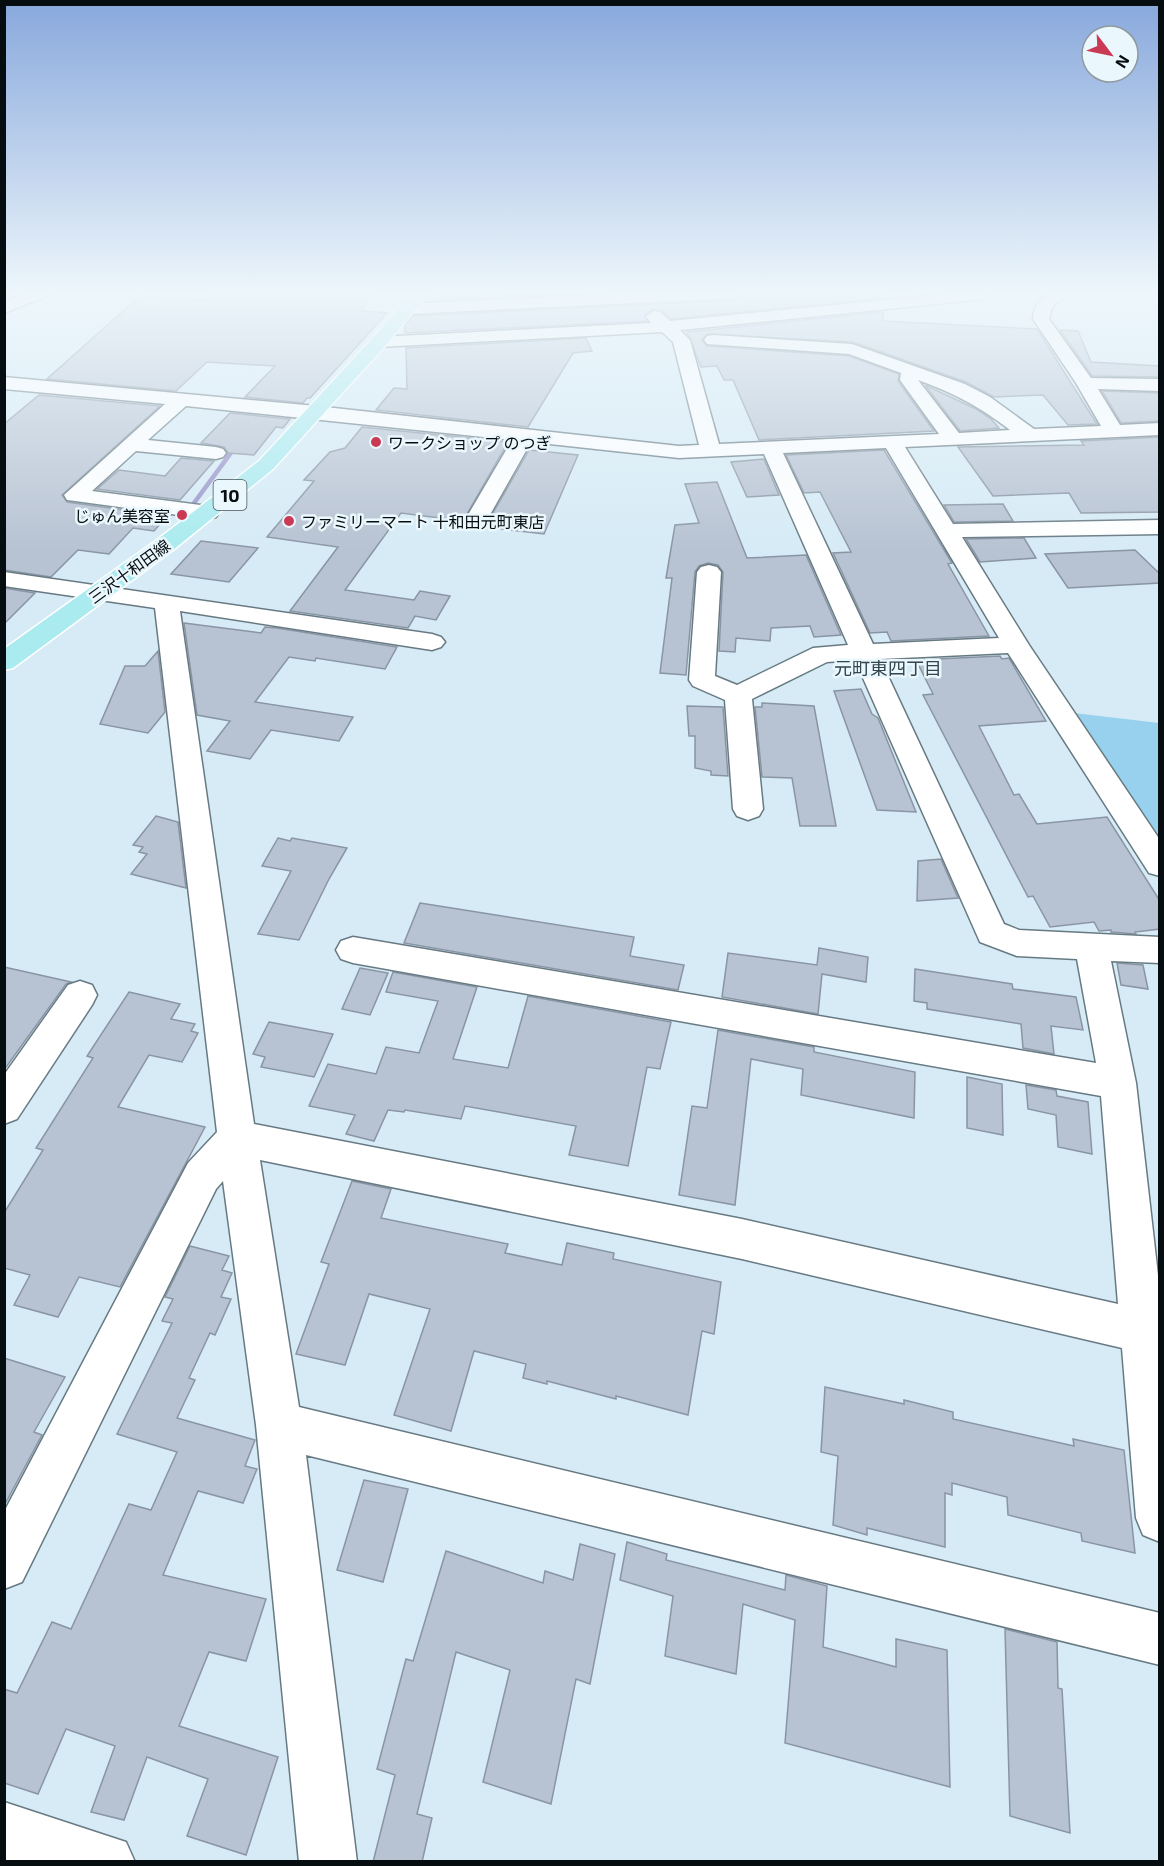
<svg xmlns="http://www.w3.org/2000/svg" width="1164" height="1866" font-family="'Exo 2','Noto Sans JP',sans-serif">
	<rect width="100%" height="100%" fill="#d6ebf6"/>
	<polygon fill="#97d1ee" points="1074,713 1159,723 1159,841"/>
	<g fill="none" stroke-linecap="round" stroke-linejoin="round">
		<polygon fill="#9995ca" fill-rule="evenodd" points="238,441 241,443 196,504 192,504 192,502 236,442"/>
	</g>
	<g fill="#b7c2d2" stroke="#8a95a4" stroke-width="1.5">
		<polygon points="215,291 370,293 362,311 387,313 310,398 307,398 303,403 245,397 275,366 207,362 176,391 47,379 140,296 207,300"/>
		<polygon points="438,291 627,291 436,300"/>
		<polygon points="746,291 883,291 883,298 671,319 662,310 654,309 644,316 647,321 405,333 405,325 412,316 736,300 745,295"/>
		<polygon points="883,312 883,321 1037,329 1097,424 1068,425 1043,395 994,397 966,382 853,342 707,334 702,340 707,346 849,356 899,374 898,381 934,431 759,440 733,380 724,380 717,366 701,367 687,332"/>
		<polygon points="1060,330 1078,331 1091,362 1160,366 1160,377 1092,376"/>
		<polygon points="586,338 592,351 573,353 528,427 376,410 394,388 407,389 406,348"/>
		<polygon points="925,385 976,409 991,419 999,428 960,431"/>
		<polygon points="1102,391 1160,393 1160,421 1121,423"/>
		<polygon points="39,395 160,406 62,495 67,502 167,516 154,531 133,528 109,554 78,550 51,577 4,570 4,424"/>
		<polygon points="230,413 290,419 283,428 276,427 254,455 228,453 224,447 201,443"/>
		<polygon points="362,427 508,442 463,521 401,513 345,590 414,600 420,591 450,596 436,620 415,616 408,628 290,611 338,547 267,537 314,481 304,480 330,452 345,448"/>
		<polygon points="1160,437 1160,512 1081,513 1069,493 993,496 958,447 1084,445 1081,441"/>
		<polygon points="529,450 578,455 544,534 485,527"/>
		<polygon points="884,450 952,563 948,564 989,636 891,641 887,632 870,633 833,553 851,552 820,492 804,493 786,455"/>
		<polygon points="181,458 214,461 180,500 97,489 119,470 165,476"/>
		<polygon points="764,459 779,495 747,497 731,462"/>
		<polygon points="717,482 747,558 806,555 841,635 814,637 810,626 771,628 770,641 736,638 735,652 719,651 723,572 718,565 708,563 699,566 695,572 686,675 660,673 672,578 666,578 675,525 699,523 685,484"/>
		<polygon points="1003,504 1013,521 954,522 944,505"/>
		<polygon points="1024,538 1036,558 980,562 966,539"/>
		<polygon points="201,541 258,548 229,582 171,574"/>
		<polygon points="1135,550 1160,574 1160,583 1068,588 1045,554"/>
		<polygon points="4,588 35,593 4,624"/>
		<polygon points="184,623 261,633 265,627 277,628 397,647 385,669 316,658 315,661 289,657 255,702 353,717 339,741 271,730 250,759 207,751 230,721 197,715"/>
		<polygon points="158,651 165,712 148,733 100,724 125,666 145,666"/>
		<polygon points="1000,656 1002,659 1009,658 1046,721 979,726 1014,795 1019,794 1037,824 1107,817 1160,901 1160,929 1135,932 1136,934 1111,932 1111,930 1099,931 1094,922 1050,927 1033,896 1028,897 923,695 933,694 916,660"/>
		<polygon points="861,689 872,714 878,718 916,812 877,810 834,691"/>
		<polygon points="762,703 814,706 836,826 800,826 792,778 762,777 755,707 762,707"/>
		<polygon points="687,706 723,707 728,776 711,775 711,771 695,768 695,736 689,736"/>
		<polygon points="156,816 178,822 186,888 131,874 147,854 139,852 143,847 133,845"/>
		<polygon points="278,838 290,841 292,838 347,848 329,879 299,940 258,934 291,871 262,866"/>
		<polygon points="941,859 958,898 917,901 918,861"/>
		<polygon points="420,903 634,937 630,956 684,965 678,990 404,943"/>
		<polygon points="819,948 868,957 866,982 822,974 818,1014 722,997 728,953 817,965"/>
		<polygon points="1117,963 1143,965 1148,989 1121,985"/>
		<polygon points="4,967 71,982 66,984 4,1070"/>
		<polygon points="360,968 388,973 370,1015 342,1009"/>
		<polygon points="915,969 1012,984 1013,989 1076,997 1083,1030 1051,1026 1054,1054 1023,1048 1021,1024 927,1009 927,1003 914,1001"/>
		<polygon points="393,972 477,987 453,1059 508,1068 528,996 671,1022 660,1069 647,1067 628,1166 569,1155 576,1126 465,1106 461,1119 405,1110 404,1112 388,1110 374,1141 346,1134 355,1115 309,1106 328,1064 376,1074 386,1047 419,1053 438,1001 386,992"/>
		<polygon points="129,992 180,1004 171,1019 195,1024 191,1031 198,1033 182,1062 149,1055 118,1107 205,1127 120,1287 79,1277 58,1317 14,1305 30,1275 4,1268 4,1213 43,1150 36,1148 93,1058 87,1056"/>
		<polygon points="269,1022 333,1034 314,1077 261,1067 265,1057 253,1054"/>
		<polygon points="718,1030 814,1047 814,1052 915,1072 914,1118 801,1095 803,1069 751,1059 735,1205 679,1195 692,1106 707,1108"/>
		<polygon points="967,1077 1002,1084 1003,1135 967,1128"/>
		<polygon points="1026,1085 1056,1090 1057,1096 1088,1102 1092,1154 1058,1147 1056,1115 1028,1109"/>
		<polygon points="352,1181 391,1189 381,1218 508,1244 505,1253 562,1265 567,1243 614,1253 613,1259 721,1282 714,1334 702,1331 688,1415 616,1396 616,1399 547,1381 547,1384 523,1378 526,1364 474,1351 451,1431 394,1415 430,1309 369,1294 345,1365 296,1354 329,1264 321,1262"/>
		<polygon points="190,1246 229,1256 222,1270 232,1273 221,1297 231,1299 215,1335 210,1333 189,1378 195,1380 177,1418 255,1440 245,1466 257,1469 243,1503 198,1491 163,1575 266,1599 246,1661 209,1652 179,1726 278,1757 246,1855 187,1836 208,1779 147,1757 124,1820 91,1812 115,1746 66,1729 38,1794 4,1783 4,1689 17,1693 52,1622 71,1629 129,1504 151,1510 177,1452 117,1434 172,1323 162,1321 173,1299 165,1297"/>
		<polygon points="4,1358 65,1377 34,1432 42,1435 4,1506"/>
		<polygon points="825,1387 904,1404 904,1400 953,1412 953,1419 1074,1446 1073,1439 1124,1450 1135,1553 1082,1541 1081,1533 1008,1515 1007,1497 952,1483 952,1495 945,1493 945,1547 867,1528 867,1535 833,1525 838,1456 821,1452"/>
		<polygon points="364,1480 408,1489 383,1582 337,1570"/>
		<polygon points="627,1542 667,1554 666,1560 785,1590 786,1575 827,1586 823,1647 896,1667 896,1639 947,1650 950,1787 785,1743 795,1620 743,1604 736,1674 665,1656 673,1596 620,1580"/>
		<polygon points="580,1544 615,1554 590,1684 576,1679 551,1804 483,1782 510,1670 456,1652 417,1814 432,1818 422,1862 373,1862 395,1775 377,1769 406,1659 413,1661 446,1551 543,1583 545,1571 573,1580"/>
		<polygon points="1005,1629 1057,1642 1058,1688 1062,1689 1070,1833 1010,1816"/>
	</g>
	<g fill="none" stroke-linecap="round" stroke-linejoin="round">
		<g stroke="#677a83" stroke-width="3">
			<g id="minor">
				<polygon points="32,291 54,291 52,294 4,313 4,302"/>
				<polygon points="675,291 743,291 744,293 736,298 407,314 399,309 407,304"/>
				<path d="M979,291L987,296L985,299L680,330L690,340L719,444L939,434L900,380L901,373L849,354L707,344L704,340L707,336L713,335L852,344L965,384L990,397L1034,429L1101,426L1076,383L1033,319C1034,297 1051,291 1070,291L1052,307L1049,319L1091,378L1160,379V391L1098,389L1120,425L1160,423V435L905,447L953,524L1160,520V534L962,537L1029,645L1160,840V876L1149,873L1008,653L880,659L1004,924L1019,930L1160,937V963L1111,961L1136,1083L1160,1293V1542L1143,1535L1136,1518L1122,1348L742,1259L260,1160L299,1407L1160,1613V1665L306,1455L357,1862H299L256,1425L223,1181L216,1189L22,1582L4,1589V1512L188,1163L217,1132L155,608L4,586V572L432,634L441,637L445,642L441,647L432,650L180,611L254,1124L742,1219L1118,1304L1101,1096L353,963L341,959L336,950L341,941L353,937L1096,1063L1077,959L1017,956L980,942L855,660L827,662L752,699L763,809L759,816L748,820L737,816L733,809L725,700L693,686L689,680L697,572L701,567L709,565L717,567L721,572L715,676L737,685L813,648L848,645L764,454L679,458L531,442L487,520L484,525L476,527L468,525L465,520L512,440L186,406L148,440L216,447L223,449L226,453L223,457L216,459L136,451L92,491L216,507L219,512L216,517L208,519L75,501L67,500L64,495L165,404L4,389V377L316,406L679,446L699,445L673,342L662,332L379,347L373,346L370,342L373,338L379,337L651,323L646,316L654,311L660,312L670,321ZM918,380C954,393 980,407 1010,430L959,433ZM886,448L999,638L873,644L783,453Z"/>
				<polygon points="80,981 92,985 97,995 92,1005 17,1119 4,1124 4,1075 68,985"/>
				<polygon points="4,1802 126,1842 135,1862 4,1862"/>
			</g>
		</g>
		<g stroke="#fff" stroke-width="3">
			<polygon id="major" points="413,291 430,291 385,346 273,469 173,550 13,668 4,670 4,649 157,540 259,461 373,338"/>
		</g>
		<use href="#minor" fill="#fff" fill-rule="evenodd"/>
		<use href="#major" fill="#a9ebef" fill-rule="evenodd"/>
	</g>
	<linearGradient id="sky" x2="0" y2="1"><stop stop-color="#88a8dc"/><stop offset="0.53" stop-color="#edf6fb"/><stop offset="1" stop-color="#edf6fb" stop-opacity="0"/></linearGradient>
	<rect width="1164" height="552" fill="url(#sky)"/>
	<g fill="#ca3a55" stroke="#eaf7fd" stroke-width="2">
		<circle cx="376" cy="442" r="6"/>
		<circle cx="182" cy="515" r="6"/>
		<circle cx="289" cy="521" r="6"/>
	</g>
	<g text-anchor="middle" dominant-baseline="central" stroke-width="5" stroke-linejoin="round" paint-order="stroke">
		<g font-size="16" fill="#060d10" stroke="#eaf7fd" text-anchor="start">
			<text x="388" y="442">ワークショップ のつぎ</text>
			<text x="170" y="515" text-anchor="end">じゅん美容室</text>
			<text x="301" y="521">ファミリーマート 十和田元町東店</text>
		</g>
		<g font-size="16" fill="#060d10" stroke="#eaf7fd">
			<text transform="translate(129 571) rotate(-36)">三沢十和田線</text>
		</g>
		<rect fill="#eaf7fd" stroke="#4a5357" stroke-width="1.5" x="213.5" y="480" width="33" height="30" rx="4.5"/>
		<g font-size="18" font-weight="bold" fill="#060d10">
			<text x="230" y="495">10</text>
		</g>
		<g font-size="18" fill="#33454d" stroke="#eaf7fd">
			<text x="888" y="668">元町東四丁目</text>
		</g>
	</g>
	<rect width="1164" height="1866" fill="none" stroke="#060d10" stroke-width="12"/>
	<g transform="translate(1110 54) rotate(122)"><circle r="28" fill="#eaf7fd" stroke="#8f999e" stroke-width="1.5"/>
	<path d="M0-4.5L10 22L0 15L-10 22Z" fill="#ca3a55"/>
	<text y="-9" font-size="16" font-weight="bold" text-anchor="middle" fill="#060d10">N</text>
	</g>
</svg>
